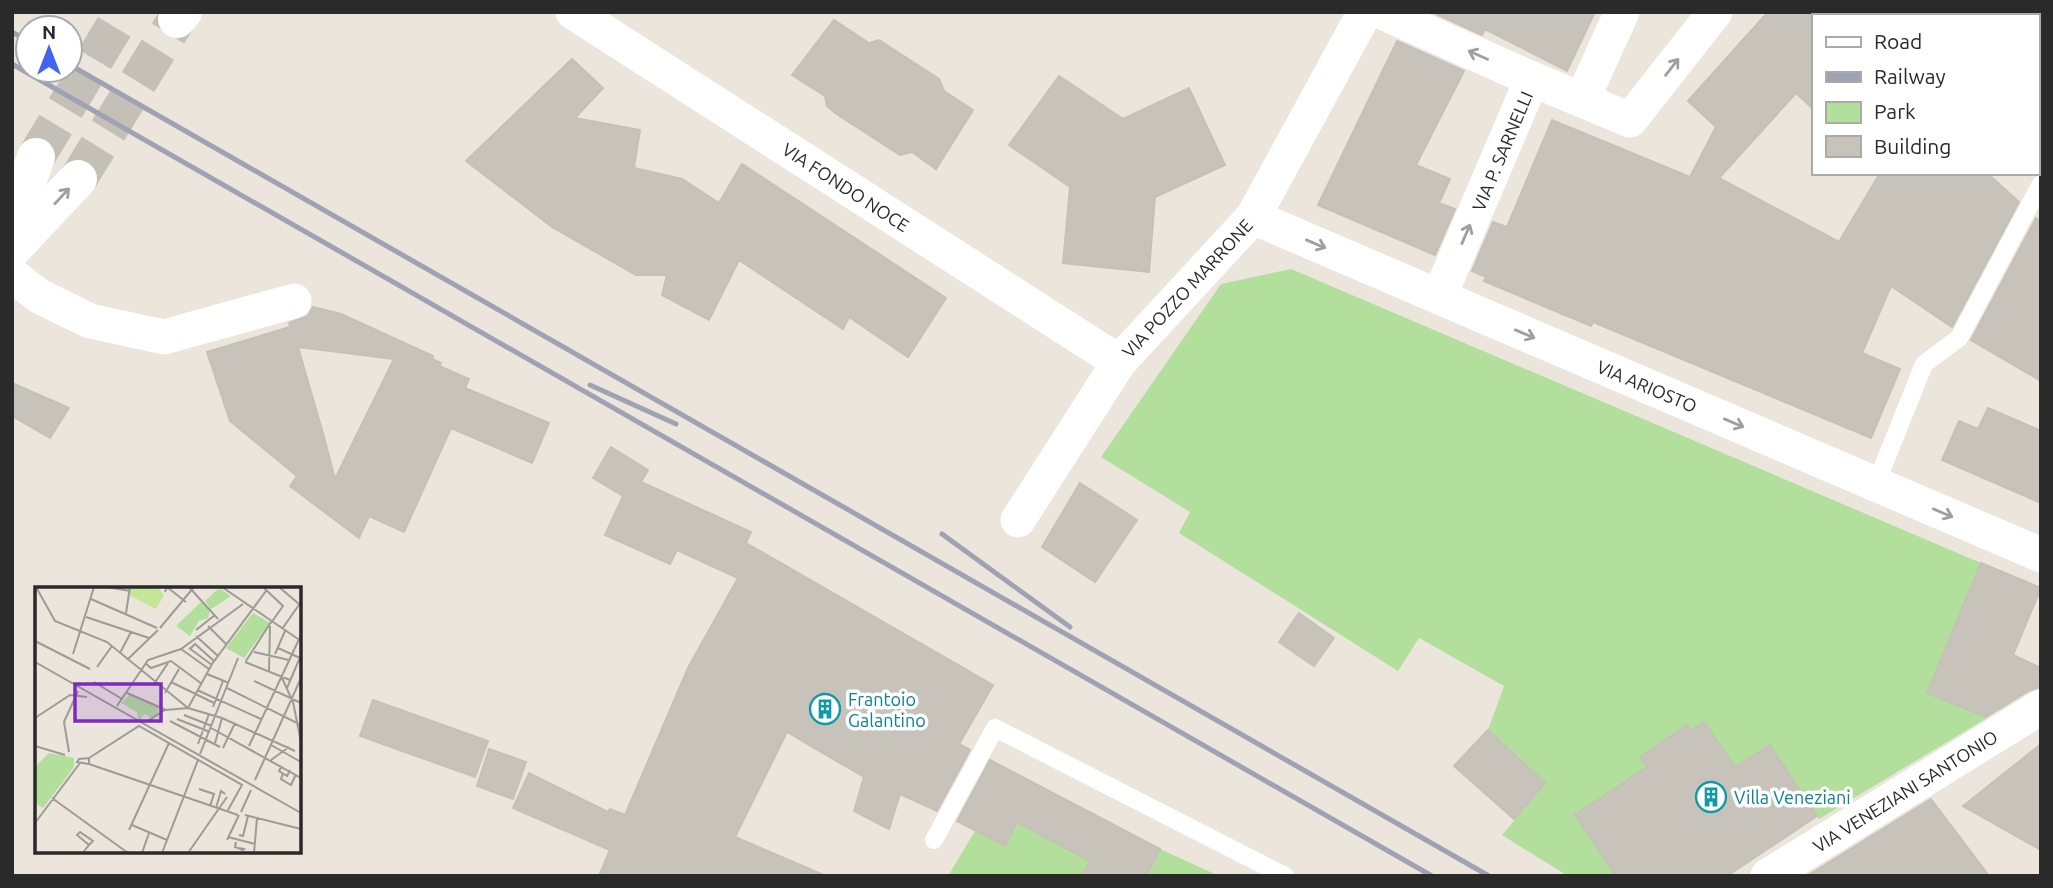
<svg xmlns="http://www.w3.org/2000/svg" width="2053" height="888" font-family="Ubuntu,sans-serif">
	<rect width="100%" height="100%" fill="#ebe5dc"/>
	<g fill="#b2df9b">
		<polygon points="1291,269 1981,563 1927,693 1987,718 1819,819 1771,745 1735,767 1704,722 1691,731 1687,725 1640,757 1672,805 1641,826 1615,788 1575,815 1616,876 1568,876 1502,835 1545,783 1488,730 1504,686 1419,638 1398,671 1179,533 1190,512 1101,457 1221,284"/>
		<polygon points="1017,822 1090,861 1082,876 948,876 975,831 1004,845"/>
		<polygon points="1160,849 1219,876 1146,876"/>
	</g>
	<g fill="#c7c3bb" stroke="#c6c1b6" stroke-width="2" fill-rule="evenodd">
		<polygon points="1432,12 1595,12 1567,71 1485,29 1482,35"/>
		<polygon points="1768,12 1813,12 1813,109 1796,93 1719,178 1839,242 1880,173 1987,173 2019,202 1952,327 1891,286 1862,353 1900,369 1871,438 1593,322 1591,326 1484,281 1486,277 1472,271 1493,222 1507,227 1552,120 1690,177 1716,127 1688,101"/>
		<polygon points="834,20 869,43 879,40 939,79 944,91 973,110 936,169 912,152 900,155 835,113 827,106 825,96 792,75"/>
		<polygon points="1397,41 1464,71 1416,165 1450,179 1439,203 1455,209 1435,255 1318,205"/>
		<polygon points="572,59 603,88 575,118 640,130 634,168 682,179 719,203 742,164 946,298 908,357 849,317 843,329 739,260 709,320 662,295 667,275 636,275 552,227 466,161"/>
		<polygon points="1059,76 1123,119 1189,88 1225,165 1155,197 1149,272 1063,263 1070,187 1009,145"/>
		<polygon points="2036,218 2041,222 2041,381 1971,340"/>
		<path d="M313,307L341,314L433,356L432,359L441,363L439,366L469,379L465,388L549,423L532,463L451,428L404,532L369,516L359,538L290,486L297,476L230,421L207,352L290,327L289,323L308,316ZM298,347L394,359L335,479L324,437Z"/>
		<polygon points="12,383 69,408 50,438 12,416"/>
		<polygon points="1988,408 2041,431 2041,503 1942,460 1959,421 1978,429"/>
		<polygon points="611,447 648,470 641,482 751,532 746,543 993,685 959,744 970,750 937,811 900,794 889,829 854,811 864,777 787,732 735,837 826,876 599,876 610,850 513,808 529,773 608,812 610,809 625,815 688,668 738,578 677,550 670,564 605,535 623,496 593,478"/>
		<polygon points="1080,483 1137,520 1095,582 1042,547"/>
		<polygon points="1981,563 2041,588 2013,655 2041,668 2041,687 2030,690 1986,717 1927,693"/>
		<polygon points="1299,613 1334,638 1314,666 1279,642"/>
		<polygon points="373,700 488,741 475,777 360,736"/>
		<polygon points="1704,722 1735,767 1770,745 1817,816 1727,876 1616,876 1575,815 1647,767 1640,757 1687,725 1691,731"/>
		<polygon points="1488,730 1545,783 1514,819 1454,766"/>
		<polygon points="2041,744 2041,850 1963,806"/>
		<polygon points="489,749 526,762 513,799 477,786"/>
		<polygon points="990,760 1160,849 1146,876 1082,876 1090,861 1017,822 1005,846 957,821"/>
		<polygon points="1931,799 1989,876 1807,876"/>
	</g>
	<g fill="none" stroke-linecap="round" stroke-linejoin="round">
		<g stroke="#c4c0b8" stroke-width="38" stroke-dasharray="38 19" stroke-linecap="butt">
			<polyline points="36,157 123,12"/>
			<polyline points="78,179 177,19"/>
		</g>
		<g stroke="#fff" stroke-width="18">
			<polyline points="1876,484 1924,364 1959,338 2041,184"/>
			<polyline points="934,840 995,728 1285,876"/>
		</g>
		<g stroke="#fff" stroke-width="35">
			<polyline points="573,12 1119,362"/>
			<polyline points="1382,12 1532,79 1439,297"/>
			<polyline points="1532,79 1630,120 1715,12"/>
			<polyline points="1582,100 1622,12"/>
			<polyline points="1253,217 2041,555"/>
			<polyline points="12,275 39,296 90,321 164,337 294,301"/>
			<polyline points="1018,520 1119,362 1253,217 1365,12"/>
			<polyline points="1768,876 2041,707"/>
		</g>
		<g stroke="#fff" stroke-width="38">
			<polyline points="1917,12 1921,16"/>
			<polyline points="177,19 183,12"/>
			<polyline points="2037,120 2041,124"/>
			<polyline points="12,225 36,157"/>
			<polyline points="12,249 78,179"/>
		</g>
		<g stroke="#9fa2b3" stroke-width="5">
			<polyline points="12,32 28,41"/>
			<polyline points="12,64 1432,876"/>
			<polyline points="70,65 1489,876"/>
			<polyline points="590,385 676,424"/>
			<polyline points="942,534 1070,627"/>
		</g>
	</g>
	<defs><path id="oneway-shaft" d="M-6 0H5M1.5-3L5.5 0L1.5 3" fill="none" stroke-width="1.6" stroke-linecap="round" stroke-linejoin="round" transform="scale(1.75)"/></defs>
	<g stroke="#9f9f9f">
		<use href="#oneway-shaft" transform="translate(1478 55) rotate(-156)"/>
		<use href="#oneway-shaft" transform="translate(1672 67) rotate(-52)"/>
		<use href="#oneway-shaft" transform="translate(62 196) rotate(-47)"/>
		<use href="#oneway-shaft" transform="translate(1466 234) rotate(-67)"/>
		<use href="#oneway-shaft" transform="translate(1316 244) rotate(23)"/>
		<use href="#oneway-shaft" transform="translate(1525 334) rotate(23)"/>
		<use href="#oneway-shaft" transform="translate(1734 423) rotate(23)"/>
		<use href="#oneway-shaft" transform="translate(1943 513) rotate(23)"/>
	</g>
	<defs>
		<g id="building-ring" transform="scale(1.575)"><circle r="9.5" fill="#fff" stroke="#0f9aa8" stroke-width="1.5"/><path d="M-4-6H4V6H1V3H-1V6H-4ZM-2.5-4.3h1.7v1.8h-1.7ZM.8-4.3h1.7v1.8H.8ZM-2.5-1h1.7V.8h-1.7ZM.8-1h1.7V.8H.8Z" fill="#0f9aa8"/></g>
	</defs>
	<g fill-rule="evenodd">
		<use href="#building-ring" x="825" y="709"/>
		<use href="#building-ring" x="1711" y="797"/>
	</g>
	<g text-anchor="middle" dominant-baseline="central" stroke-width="7" stroke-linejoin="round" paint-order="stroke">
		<g font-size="18" fill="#2a2a2a" stroke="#fff">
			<text transform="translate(1502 151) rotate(-67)">VIA P. SARNELLI</text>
			<text transform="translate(846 187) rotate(33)">VIA FONDO NOCE</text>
			<text transform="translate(1187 288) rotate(-47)">VIA POZZO MARRONE</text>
			<text transform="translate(1647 386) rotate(23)">VIA ARIOSTO</text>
			<text transform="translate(1905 791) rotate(-32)">VIA VENEZIANI SANTONIO</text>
		</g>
		<g font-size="18" fill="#0d838f" stroke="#fff" text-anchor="start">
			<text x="848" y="699">Frantoio<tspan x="848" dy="21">Galantino</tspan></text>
			<text x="1734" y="797">Villa Veneziani</text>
		</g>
	</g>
	<g transform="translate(35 587)">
		<rect width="266" height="266" fill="#ebe5dc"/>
		<path d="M184,1L196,9L176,22L170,14ZM167,14L175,23L173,31L164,34L155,49L141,39ZM218,26L235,36L209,71L191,61ZM94,108L123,120V127L116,131L110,127L106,131L109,136L103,132L102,125L86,116ZM14,166L39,171V180L8,221L0,216V180Z" fill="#b2df9b"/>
		<path d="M96,0H122L129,8L121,22L94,8Z" fill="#c4e697"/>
		<path fill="none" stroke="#9e9a95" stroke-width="2" d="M1,0L20,34L72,55L153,121M72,0L95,4M154,0L183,32M187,0L266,54M228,0L248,19L236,36M244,0L264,17M130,5L132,0L151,15M56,12L122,41M91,26L95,0M51,30L114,51M173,39L191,57M125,41L159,0M247,42L266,15M161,43L180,28M161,49L183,69M0,54L55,82M154,61L177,78M243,61L265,71M146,62L174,82M155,62L160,57L179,74M219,65L254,73M85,66L96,45M38,67L59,0M240,67L250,44M92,73L123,43M211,74L236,35M0,75L266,226M210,75L255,93M110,76L116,81L136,74L167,97M62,80L77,59M234,84L235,39M172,87L194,96M247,91L258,115L266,155M219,94L266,116M59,95L87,112M136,95L179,116M119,97L133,76M192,101L266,138M252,101L266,68M162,103L226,132M92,106L131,123L153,121L187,131L260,164M130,106L144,82M82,119L113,73L146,62L208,17M178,120L188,94M153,121L177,77L231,4M149,128L177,139M0,131L35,108L52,110M142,132L175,145M135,134L185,160M111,135L130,123M176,141L266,191M180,156L187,131M163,157L174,127M236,158L266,175M0,159L30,168M214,159L266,48M188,161L200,136M34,165L29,135L43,104M165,167L203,71M54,171L104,139L207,198L193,223M54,171V177L42,175L44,172ZM236,173L254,160M54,177L203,228M247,179L244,184L252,189L255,183M248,186L246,192L256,198L261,187M220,193L266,91M164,202L179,207L175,219M17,211L93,266M181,221L186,204L190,207M206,225L216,203M210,228L266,242M0,236L45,176M97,238L132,253M94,243L134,156M204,248L208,249L213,229M193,250L220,257M192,253L204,228M201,255L200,260L203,261L209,262L208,263L203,261M48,266L50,263L54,258L58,254L45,245L42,248L54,258M107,266L114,246M127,266L163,173M153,266L192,210M219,266L222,231"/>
		<path fill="#7b2cbf" fill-opacity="0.15" stroke="#7b2cbf" stroke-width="3.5" d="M40,97H126V134H40Z"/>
		<rect width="266" height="266" fill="none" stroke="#2a2a2a" stroke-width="3.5"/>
	</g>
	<rect width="2053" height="888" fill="none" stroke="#2a2a2a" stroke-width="28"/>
	<rect x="1812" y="14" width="228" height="161" fill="#ffffff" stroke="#aaaaaa" stroke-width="2"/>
	<rect x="1826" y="37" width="35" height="10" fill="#ffffff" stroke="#aaaaaa" stroke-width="2"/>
	<text x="1874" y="49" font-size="21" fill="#2a2a2a">Road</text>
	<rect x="1826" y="72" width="35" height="10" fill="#9fa2b3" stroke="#aaaaaa" stroke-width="2"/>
	<text x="1874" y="84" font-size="21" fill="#2a2a2a">Railway</text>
	<rect x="1826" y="102" width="35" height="21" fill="#b2df9b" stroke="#aaaaaa" stroke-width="2"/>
	<text x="1874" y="119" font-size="21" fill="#2a2a2a">Park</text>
	<rect x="1826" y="136" width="35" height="21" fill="#c7c3bb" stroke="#aaaaaa" stroke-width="2"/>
	<text x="1874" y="154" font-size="21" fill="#2a2a2a">Building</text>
	<g transform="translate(49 49)"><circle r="33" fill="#ffffff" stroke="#aaaaaa" stroke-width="2"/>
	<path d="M0-5L12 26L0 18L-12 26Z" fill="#4363f1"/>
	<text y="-10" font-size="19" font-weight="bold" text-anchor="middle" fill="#2a2a2a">N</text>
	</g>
</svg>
